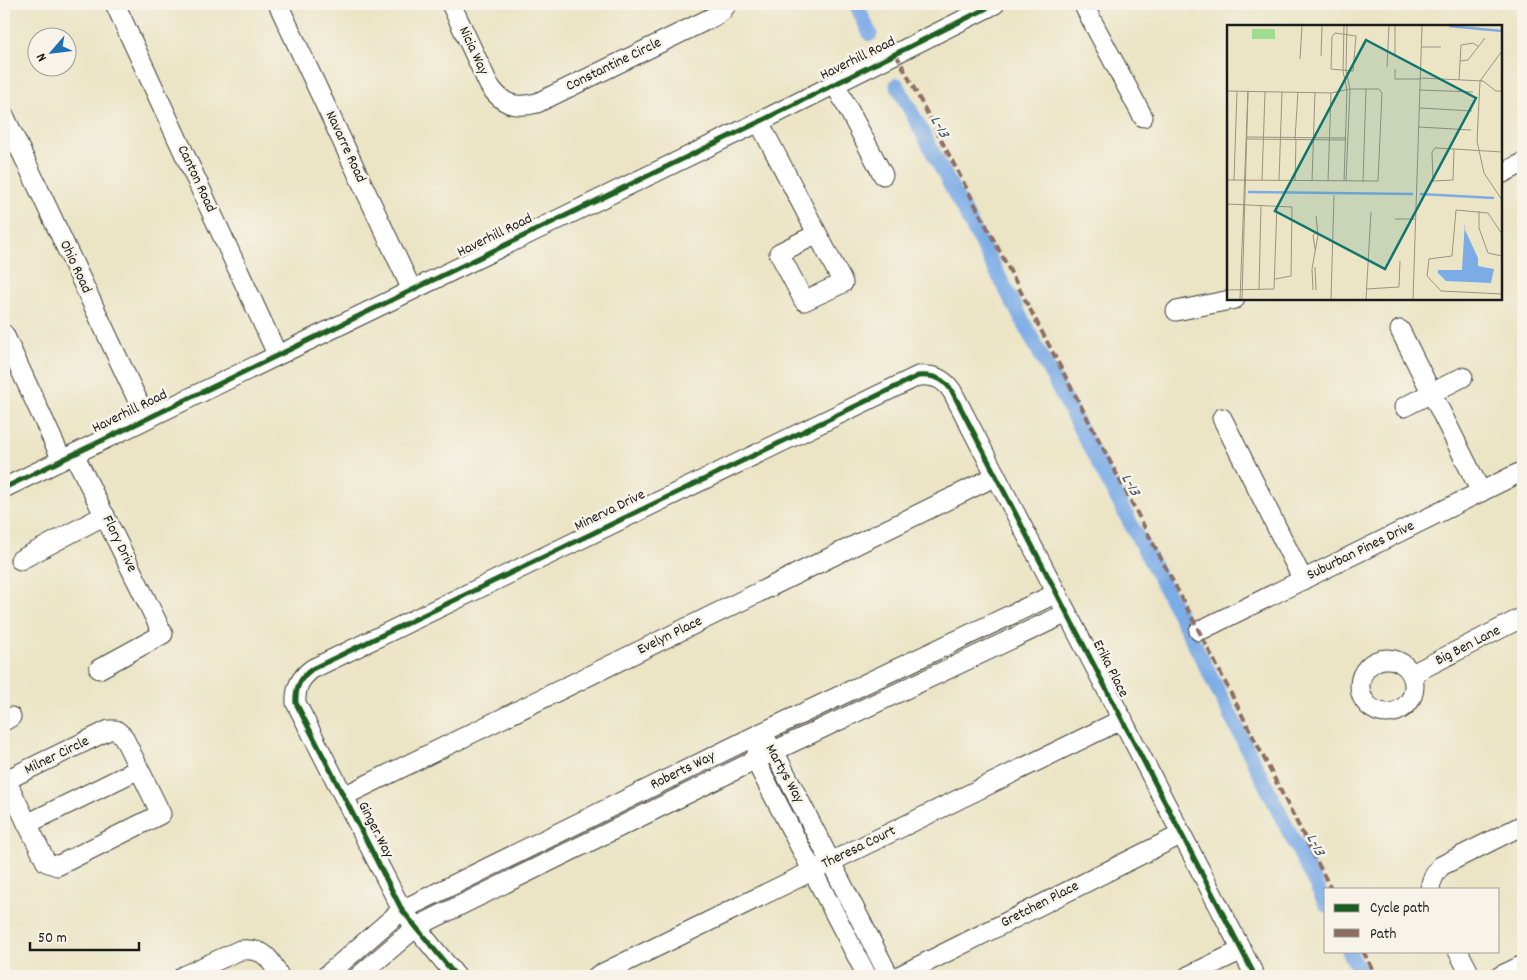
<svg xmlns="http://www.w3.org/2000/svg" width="1527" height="980" font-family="Dekko,sans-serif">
	<rect width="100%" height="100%" fill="#f7f3e8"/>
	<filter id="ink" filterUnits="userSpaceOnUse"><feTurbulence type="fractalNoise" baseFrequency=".02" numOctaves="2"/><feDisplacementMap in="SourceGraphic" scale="10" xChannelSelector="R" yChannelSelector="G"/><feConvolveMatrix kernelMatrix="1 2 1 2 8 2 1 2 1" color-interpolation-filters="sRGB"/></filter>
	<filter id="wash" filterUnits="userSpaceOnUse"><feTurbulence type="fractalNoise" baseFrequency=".0096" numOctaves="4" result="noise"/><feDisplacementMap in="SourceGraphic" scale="20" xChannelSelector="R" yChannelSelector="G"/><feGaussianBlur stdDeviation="1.12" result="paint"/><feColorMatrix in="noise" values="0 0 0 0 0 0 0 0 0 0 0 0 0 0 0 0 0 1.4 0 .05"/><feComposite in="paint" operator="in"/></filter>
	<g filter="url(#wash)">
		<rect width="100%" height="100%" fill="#ebe4c5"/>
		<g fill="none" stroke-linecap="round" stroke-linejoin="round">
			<g stroke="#7cace6" stroke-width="15">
				<polyline points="856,4 870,34"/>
				<polyline points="897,85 1192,639 1326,905"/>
				<polyline points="1349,951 1362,976"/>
			</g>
		</g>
	</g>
	<g filter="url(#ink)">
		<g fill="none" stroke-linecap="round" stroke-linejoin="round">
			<g stroke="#3b3a35" stroke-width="21">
				<g id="minor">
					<polyline points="115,4 277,354"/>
					<polyline points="278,4 412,290"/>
					<path d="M451,4L489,85C502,104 514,109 537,103L713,17L722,11L727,4"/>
					<polyline points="1083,4 1143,117"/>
					<polyline points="835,84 883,175"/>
					<polyline points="4,115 146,418"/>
					<polyline points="759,122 843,283 804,301 779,253 817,234"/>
					<polyline points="1501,174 1523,163"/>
					<polyline points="1176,311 1235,299"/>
					<polyline points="1400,330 1481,492"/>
					<polyline points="4,334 62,460"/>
					<polyline points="1404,407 1463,377"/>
					<polyline points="1222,418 1303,580"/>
					<polyline points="74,454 163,634 99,669"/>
					<polyline points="4,488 759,122 995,4"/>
					<polyline points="20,560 105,515"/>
					<polyline points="1199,631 1523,471"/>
					<circle cx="1387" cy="686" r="27"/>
					<polyline points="1412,674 1523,617"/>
					<polyline points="4,721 11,717"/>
					<polyline points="766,740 774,751 889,976"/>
					<polyline points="758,749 755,760 867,976"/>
					<polyline points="4,781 6,780 109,730 116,730 123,736 161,814 57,866 46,862 6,780"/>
					<polyline points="344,796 996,476"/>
					<polyline points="27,824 139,769"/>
					<path d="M1430,889C1431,879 1435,873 1441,866L1523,825"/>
					<polyline points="1458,951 1471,976"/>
					<path d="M183,976L240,950C263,948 270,957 279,976"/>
					<polyline points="326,976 402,910 761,733 1057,593"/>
					<polyline points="359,976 416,927 774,751 1067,613"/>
					<path d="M456,976L402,910L296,703C295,688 300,678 312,669L918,376C934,375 943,378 952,391L1255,976"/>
					<polyline points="597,976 1123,719"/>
					<polyline points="899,976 1182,834"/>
					<polyline points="1188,976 1242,950"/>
					<polyline points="1500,976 1523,965"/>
				</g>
			</g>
			<use href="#minor" stroke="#fff" stroke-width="19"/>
			<g stroke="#8d6e63" stroke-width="4" stroke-dasharray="8 4" stroke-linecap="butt">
				<polyline points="896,54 1199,631 1331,889"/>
				<polyline points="1363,951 1376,976"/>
			</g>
			<g stroke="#f7f3e8" stroke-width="8">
				<g id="cycleway">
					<polyline points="4,488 759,122 995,4"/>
					<path d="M456,976L402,910L296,703C295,688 300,678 312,669L918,376C934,375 943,378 952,391L1255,976"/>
				</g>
			</g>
			<use href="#cycleway" stroke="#1b5e20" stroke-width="5"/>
		</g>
	</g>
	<g text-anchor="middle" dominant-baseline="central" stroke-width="5" stroke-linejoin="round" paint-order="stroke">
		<g font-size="15" fill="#1c1c1c" stroke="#f7f3e8">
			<text transform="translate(473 51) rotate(65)">Nicia Way</text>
			<text transform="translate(858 59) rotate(-26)">Haverhill Road</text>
			<text transform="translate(614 65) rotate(-26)">Constantine Circle</text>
			<text transform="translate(345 147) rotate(65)">Navarre Road</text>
			<text transform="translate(196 179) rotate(65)">Canton Road</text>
			<text transform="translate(495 236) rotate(-26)">Haverhill Road</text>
			<text transform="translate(75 267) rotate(65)">Ohio Road</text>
			<text transform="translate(130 412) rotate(-26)">Haverhill Road</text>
			<text transform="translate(610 511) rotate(-26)">Minerva Drive</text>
			<text transform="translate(119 544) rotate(64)">Flory Drive</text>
			<text transform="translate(1361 551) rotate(-26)">Suburban Pines Drive</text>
			<text transform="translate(670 636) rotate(-26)">Evelyn Place</text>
			<text transform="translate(1468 646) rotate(-27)">Big Ben Lane</text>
			<text transform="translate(1110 669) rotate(63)">Erika Place</text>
			<text transform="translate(57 756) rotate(-26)">Milner Circle</text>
			<text transform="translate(683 771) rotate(-26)">Roberts Way</text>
			<text transform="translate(784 774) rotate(61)">Martys Way</text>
			<text transform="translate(375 830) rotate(63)">Ginger Way</text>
			<text transform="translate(859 848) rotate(-26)">Theresa Court</text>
			<text transform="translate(1040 905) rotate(-27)">Gretchen Place</text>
		</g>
		<g font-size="16" font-style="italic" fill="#42566d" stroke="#f7f3e8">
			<text transform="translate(939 127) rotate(62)">L-13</text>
			<text transform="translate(1130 485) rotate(62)">L-13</text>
			<text transform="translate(1315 845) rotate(63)">L-13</text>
		</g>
	</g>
	<g transform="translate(1227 25)">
		<rect width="275" height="275" fill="#ebe4c5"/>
		<path d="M25,4H48V14H25Z" fill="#9edc91"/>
		<path d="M238,196V205L251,233V241L267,244L264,258L219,256L211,248V245H235Z" fill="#7cace6"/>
		<path fill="none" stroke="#7cace6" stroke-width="2.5" d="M222,1L275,6M21,167L186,169M193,169L267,173"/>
		<path fill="none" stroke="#989481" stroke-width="1" d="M108,8L129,11L126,46L104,44L105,12ZM195,22H214M275,26L253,56L250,116L257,148L275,175M94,31L95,1M168,32V1M73,34L75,1M233,36L241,35L258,13M160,42L162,1M168,44V54H194M194,53L256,56L269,66H275M232,55L234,20L246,18L252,22M275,59V131M193,65L246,67M0,66L104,68L123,64H152L155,68L151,156L0,155M193,83L245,86M192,102L244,105M20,112L119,113M20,114L119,115M68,114L71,67M227,124L226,155L206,156L205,127L208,123H210L227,124L275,127M7,155L10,66M35,155L38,67M52,156L55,67M68,156L69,114M85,156L88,67M101,156L104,68M117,156L120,65L116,46L117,1M119,156L123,64L119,46L120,1M136,157L139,64M0,179L65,182L64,251L48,254M252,186V203L261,228L275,231M168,194H189M275,209L261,188L229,185L225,231L202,234L200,251L214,266L275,269M88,224L86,210L89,208M88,242L89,265M139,264L172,262L173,236M0,265L47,264L50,180M32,265L34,180M86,265L85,244L91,210L89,191M13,274L21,66M15,274L21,67M104,274L107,170M139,274L144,187M186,274L195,1"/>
		<path fill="#0f766e" fill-opacity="0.15" stroke="#0f766e" stroke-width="2.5" d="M139,15L249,73L158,244L48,186Z"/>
		<rect width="275" height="275" fill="none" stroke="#1c1c1c" stroke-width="2.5"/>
	</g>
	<rect width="1527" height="980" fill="none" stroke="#f7f3e8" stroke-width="20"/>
	<rect x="1324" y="888" width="175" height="65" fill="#f7f3e8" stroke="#9f9d96"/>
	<rect x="1334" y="904" width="25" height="8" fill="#1b5e20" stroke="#9f9d96"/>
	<text x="1370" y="912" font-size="15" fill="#1c1c1c">Cycle path</text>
	<rect x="1334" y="929" width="25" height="8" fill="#8d6e63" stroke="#9f9d96"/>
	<text x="1370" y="938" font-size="15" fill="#1c1c1c">Path</text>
	<g transform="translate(52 52) rotate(242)"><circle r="24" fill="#f7f3e8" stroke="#9f9d96"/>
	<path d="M0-4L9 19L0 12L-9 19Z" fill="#1f6fb2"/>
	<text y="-8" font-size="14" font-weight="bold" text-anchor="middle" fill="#1c1c1c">N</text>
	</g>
	<path d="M30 942v8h109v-8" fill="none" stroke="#1c1c1c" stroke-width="2.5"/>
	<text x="38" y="942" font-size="15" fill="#1c1c1c" stroke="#f7f3e8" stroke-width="4" paint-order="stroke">50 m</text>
</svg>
